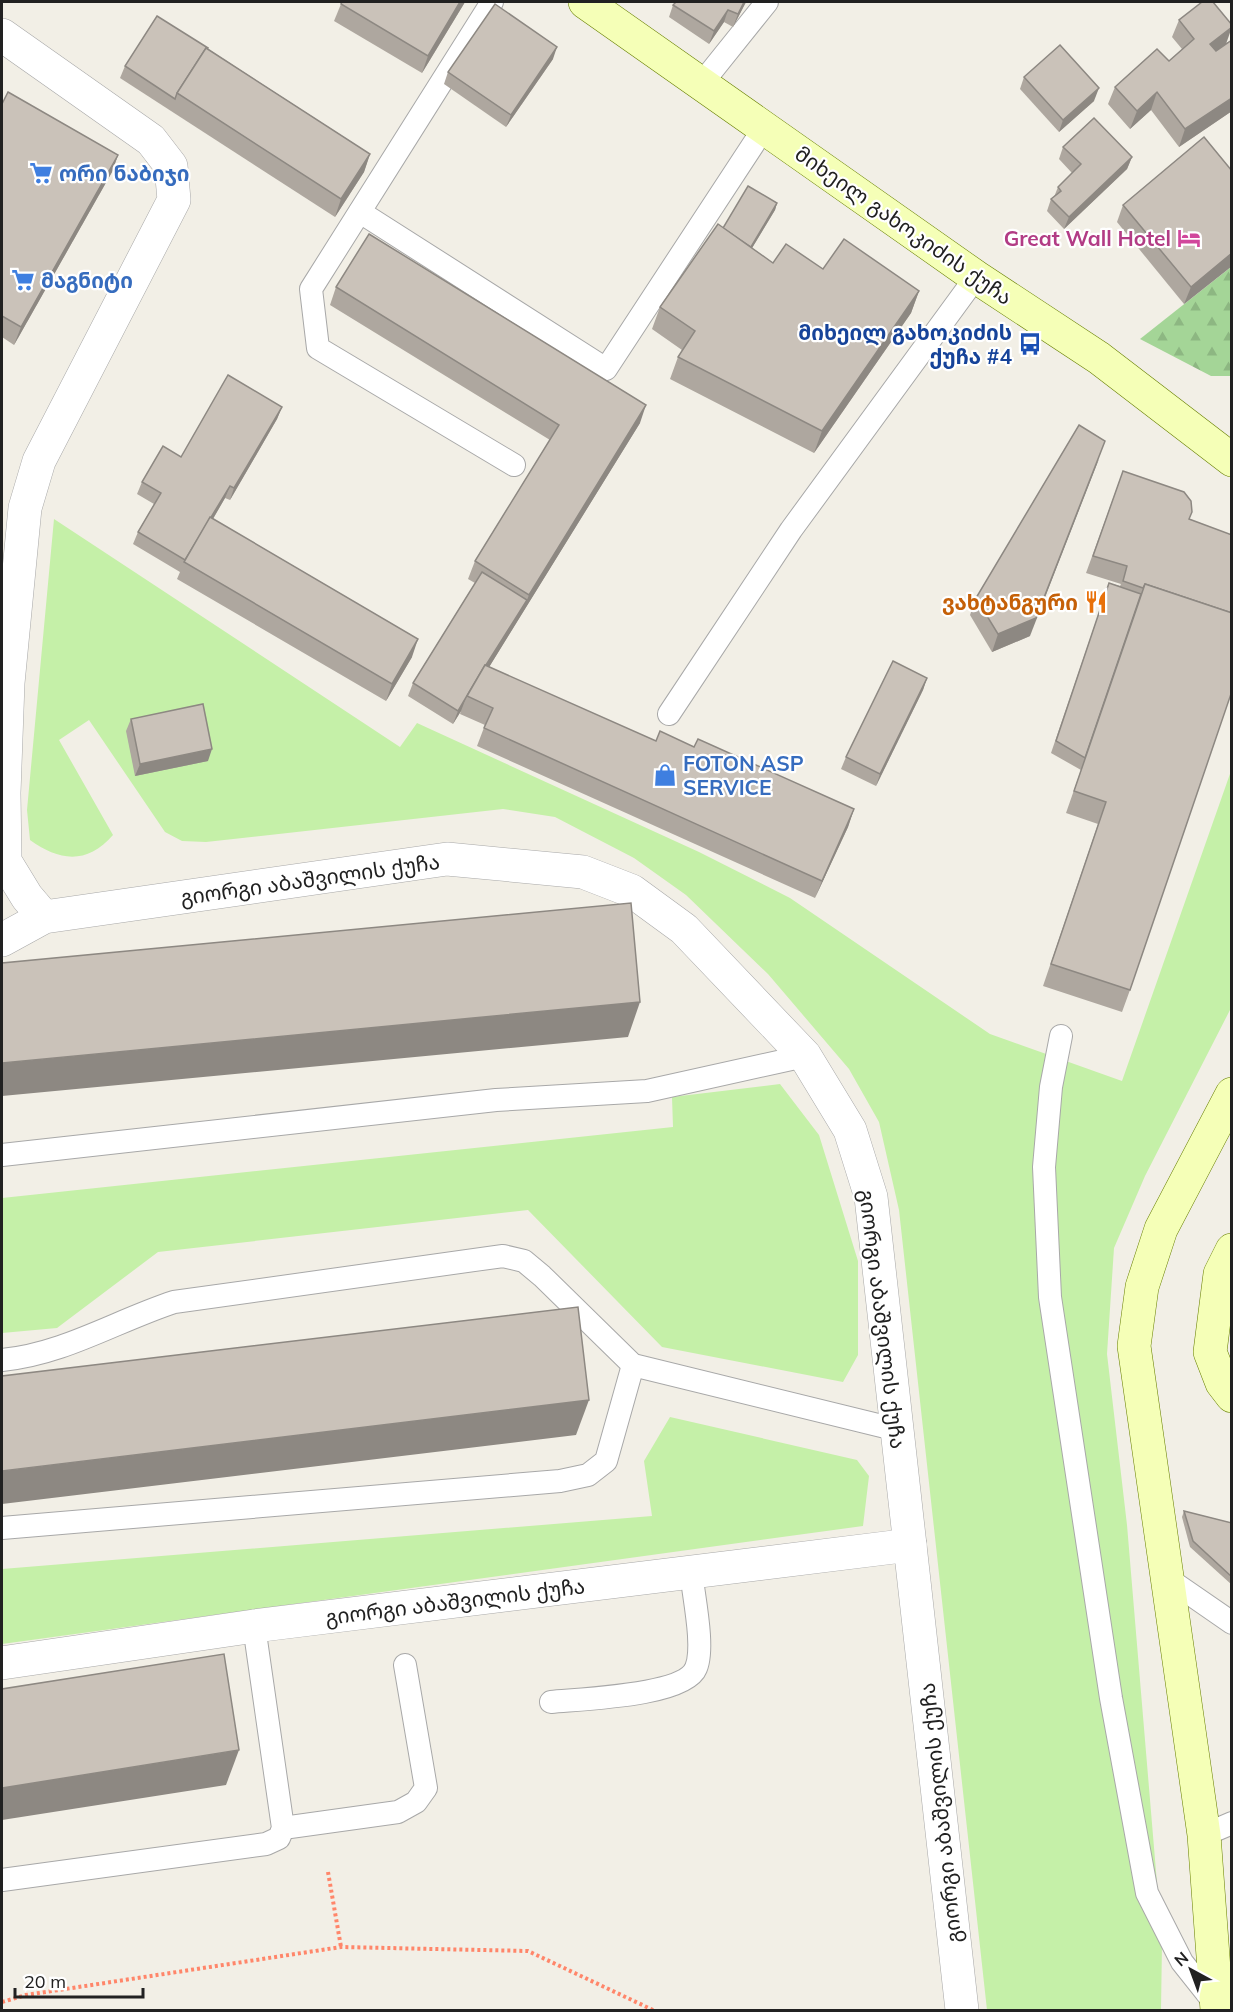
<svg xmlns="http://www.w3.org/2000/svg" width="1233" height="2012" font-family="Mulish,'Noto Sans Georgian',sans-serif">
	<defs>
		<pattern id="forest-firs" width="22" height="20" patternUnits="userSpaceOnUse" patternTransform="scale(1.5)"><rect width="22" height="20" fill="#a4d597"/><path d="M5 1l3.5 6h-7zM16 11l3.5 6h-7z" fill="#8db782"/></pattern>
	</defs>
	<rect width="100%" height="100%" fill="#f2efe6"/>
	<g fill="#c5f0a8">
		<path d="M54,519L400,747L417,723L699,852L790,898L990,1034L1122,1081L1231,771V1008L1145,1176L1114,1248L1107,1354L1127,1525L1162,1943L1161,2010H987L899,1210L879,1122L849,1069L768,974L686,895L634,858L555,817L503,809L206,842L182,841L165,832L89,720L59,740L113,835C87,865 59,861 30,840L27,810Z"/>
		<polygon points="780,1084 819,1135 858,1261 858,1355 843,1382 662,1347 528,1210 158,1252 57,1328 2,1333 2,1198 673,1127 672,1097"/>
		<polygon points="670,1417 857,1460 869,1476 863,1526 2,1644 2,1569 652,1516 644,1461"/>
	</g>
	<polygon fill="url(#forest-firs)" points="1231,267 1231,376 1211,376 1140,339"/>
	<g fill="none" stroke-linecap="round" stroke-linejoin="round">
		<g stroke="#a8a8a8" stroke-width="24">
			<g id="lane">
				<polyline points="492,2 311,289 318,348 514,465"/>
				<polyline points="702,83 767,2"/>
				<polyline points="360,212 606,369 764,128"/>
				<polyline points="669,714 791,530 976,277"/>
				<polyline points="1061,1036 1051,1087 1044,1167 1050,1297 1111,1698 1147,1893 1182,1962 1217,2006"/>
				<polyline points="2,1155 496,1100 647,1091 805,1056"/>
				<path d="M2,1360C64,1354 116,1321 174,1302L503,1256L524,1261L542,1276L633,1365L898,1430"/>
				<polyline points="2,1528 560,1481 588,1475 606,1461 633,1365"/>
				<polyline points="1167,1578 1232,1623"/>
				<path d="M551,1702C580,1699 685,1696 696,1668C705,1647 693,1594 691,1571"/>
				<polyline points="283,1828 398,1812 416,1802 426,1788 405,1665"/>
				<polyline points="1204,1835 1232,1823"/>
				<polyline points="2,1880 266,1844 279,1838 283,1828 254,1626"/>
			</g>
		</g>
		<g stroke="#a8a8a8" stroke-width="34">
			<g id="street">
				<polyline points="2,35 151,140 171,166 174,200 39,461 25,508 8,683 4,793 5,861 27,897 44,917"/>
				<polyline points="2,940 44,917 447,859 583,872 632,891 684,929 805,1056 850,1130 871,1197 962,2010"/>
				<polyline points="2,1663 254,1626 910,1545"/>
			</g>
		</g>
		<g stroke="#677f00" stroke-width="34">
			<g id="secondary">
				<polyline points="585,2 976,277 1099,358 1232,460"/>
				<polyline points="1232,1250 1220,1274 1210,1352 1222,1383 1232,1396"/>
				<polyline points="1217,2010 1204,1835 1134,1346 1142,1287 1161,1229 1232,1094"/>
			</g>
		</g>
		<g stroke="#ff866a" stroke-width="4" stroke-dasharray="3 3" stroke-linecap="butt">
			<polyline points="328,1872 341,1947"/>
			<polyline points="2,2002 26,1995 341,1947 528,1951 653,2010"/>
		</g>
		<use href="#lane" stroke="#fff" stroke-width="22"/>
		<use href="#street" stroke="#fff" stroke-width="33"/>
		<use href="#secondary" stroke="#f5ffb7" stroke-width="33"/>
	</g>
	<g fill="#aea79f">
		<polygon points="465,2 422,73 334,21 341,4"/>
		<polygon points="746,2 733,27 724,22 709,44 669,17 673,5"/>
		<polygon points="1179,20 1226,43 1232,40 1232,111 1179,147 1151,110 1130,129 1108,104 1115,87 1169,61 1182,49 1172,37"/>
		<polygon points="208,49 370,154 364,172 335,217 120,78 125,66"/>
		<polygon points="553,59 506,127 444,84 448,72"/>
		<polygon points="1024,77 1094,101 1059,132 1020,89"/>
		<polygon points="2,104 118,155 112,172 14,345 2,337"/>
		<polygon points="1063,147 1132,157 1127,169 1064,229 1047,211 1051,199 1054,197 1058,187 1072,173 1059,159"/>
		<polygon points="1232,171 1232,266 1184,304 1117,222 1123,205"/>
		<polygon points="777,203 775,210 752,248 773,263 823,269 919,291 911,313 814,453 670,379 678,357 682,350 652,329 660,307 723,228"/>
		<polygon points="336,287 640,423 489,667 656,741 694,747 854,809 848,827 815,898 477,746 485,725 460,714 461,711 453,724 408,696 413,683 475,583 468,579 475,561 550,440 330,305"/>
		<polygon points="282,407 277,419 230,500 225,498 213,519 412,657 386,701 177,579 180,572 133,544 138,532 154,504 137,494 142,482 181,457"/>
		<polygon points="1123,471 1190,519 1130,990 1122,1012 1043,986 1098,824 1066,813 1081,770 1051,753 1109,583 1120,586 1121,584 1086,573"/>
		<polygon points="976,598 1030,636 992,652 970,615"/>
		<polygon points="927,678 923,690 876,786 841,769 846,757"/>
		<polygon points="131,719 208,761 135,776 126,731"/>
		<polygon points="1184,1511 1232,1523 1232,1585 1190,1547 1182,1517"/>
	</g>
	<g fill="#8d8882">
		<polygon points="460,2 465,2 422,73 428,56"/>
		<polygon points="744,2 746,2 733,27 738,14"/>
		<polygon points="728,10 724,22 709,44 714,31"/>
		<polygon points="1232,27 1226,44 1204,62 1210,44"/>
		<polygon points="557,47 553,59 506,127 511,115"/>
		<polygon points="1099,88 1094,101 1059,132 1063,120"/>
		<polygon points="1157,92 1151,110 1130,129 1137,111"/>
		<polygon points="1232,98 1232,111 1179,147 1185,129"/>
		<polygon points="370,154 364,172 335,217 341,199"/>
		<polygon points="118,155 112,172 14,345 21,327"/>
		<polygon points="1132,157 1127,169 1064,229 1069,217"/>
		<polygon points="777,203 775,210 746,258 748,251"/>
		<polygon points="1232,253 1232,266 1184,304 1191,287"/>
		<polygon points="919,291 911,313 814,453 822,431"/>
		<polygon points="646,405 640,423 470,698 467,696 527,600 529,595"/>
		<polygon points="282,407 277,419 230,500 234,488"/>
		<polygon points="1099,459 1030,636 992,652 998,634"/>
		<polygon points="230,486 225,498 187,563 185,562"/>
		<polygon points="418,639 412,657 386,701 392,684"/>
		<polygon points="927,678 923,690 876,786 880,774"/>
		<polygon points="466,698 461,711 453,724 458,711"/>
		<polygon points="212,749 208,761 135,776 140,764"/>
		<polygon points="854,809 848,827 815,898 822,881"/>
		<polygon points="640,1002 628,1037 2,1096 2,1063"/>
		<polygon points="589,1400 576,1435 2,1504 2,1471"/>
		<polygon points="239,1750 226,1785 2,1820 2,1788"/>
	</g>
	<g fill="#cac2b9" stroke="#8d8882" stroke-width="1.5">
		<polygon points="342,2 460,2 428,56 341,4"/>
		<polygon points="676,2 744,2 738,14 728,10 714,31 673,5"/>
		<polygon points="1202,2 1213,2 1232,25 1232,27 1210,44 1216,51 1232,40 1232,98 1185,129 1157,92 1137,111 1115,87 1157,49 1169,61 1194,39 1179,20"/>
		<polygon points="495,4 557,47 511,115 448,72"/>
		<polygon points="157,16 208,48 207,49 206,48 177,93 175,99 125,66"/>
		<polygon points="1060,45 1099,88 1063,120 1024,77"/>
		<polygon points="206,48 370,154 341,199 177,93"/>
		<polygon points="8,92 118,155 21,327 2,316 2,104"/>
		<polygon points="1094,118 1132,157 1069,217 1051,199 1061,191 1058,187 1081,164 1063,147"/>
		<polygon points="1204,137 1232,171 1232,253 1191,287 1123,205"/>
		<polygon points="748,186 777,203 751,247 723,228"/>
		<polygon points="718,224 773,263 786,244 823,269 844,239 919,291 822,431 678,357 695,331 660,307"/>
		<polygon points="369,234 646,405 529,595 475,561 559,425 336,287"/>
		<polygon points="228,375 282,407 234,488 230,486 185,560 138,532 161,493 142,482 163,446 181,457"/>
		<polygon points="1079,425 1105,441 1036,618 998,634 976,598"/>
		<polygon points="1123,471 1184,492 1191,501 1192,512 1189,519 1232,535 1232,613 1145,584 1143,588 1123,581 1127,566 1093,556"/>
		<polygon points="210,517 418,639 392,684 184,562"/>
		<polygon points="482,572 527,600 486,665 485,665 458,711 413,683"/>
		<polygon points="1109,583 1141,594 1085,758 1056,741"/>
		<polygon points="1145,584 1232,613 1232,691 1130,990 1051,964 1106,802 1074,791"/>
		<polygon points="893,661 927,678 880,774 846,757"/>
		<polygon points="485,665 656,741 660,731 694,747 698,739 854,809 822,881 484,728 493,708 467,696"/>
		<polygon points="203,704 212,749 140,764 131,719"/>
		<polygon points="631,903 640,1002 2,1063 2,963"/>
		<polygon points="578,1307 589,1400 2,1471 2,1376"/>
		<polygon points="1184,1511 1232,1523 1232,1577 1193,1541"/>
		<polygon points="224,1654 239,1750 2,1788 2,1689"/>
	</g>
	<defs>
		<g id="supermarket-bare" transform="scale(1.8)"><path d="M-6-5.5h2.5l.6 2H6L4.5 2H-2.5L-4.4-4H-6ZM-1.5 3.2a1.3 1.3 0 1 0 .1 0ZM3 3.2a1.3 1.3 0 1 0 .1 0Z" fill="#3f7fe0" stroke="#fff" stroke-width="2.5" paint-order="stroke"/></g>
		<g id="hotel-bare" transform="scale(1.8)"><path d="M-6-4.5h1.5V1H6V5H4.5V3h-9V5H-6ZM-4 0a1.8 1.8 0 1 1 3.6 0ZM.5 0V-2.5h3Q6-2.5 6 0Z" fill="#d1479c" stroke="#fff" stroke-width="2.5" paint-order="stroke"/></g>
		<g id="bus-bare" transform="scale(1.8)"><path d="M-5-6H5V4H4V6H2V4H-2V6H-4V4H-5ZM-3.5-4V0h7V-4ZM-3.5 1.2v1.5H-2V1.2ZM2 1.2v1.5H3.5V1.2Z" fill="#1a4fb4" stroke="#fff" stroke-width="2.5" paint-order="stroke"/></g>
		<g id="restaurant-bare" transform="scale(1.8)"><path d="M-5-6h1v4h1v-4h1v4h1v-4h1v5L-1.5 .5V6h-2V.5L-5-1ZM5-6V6H3V1.5H1.5Q1.5-4 5-6Z" fill="#e8710a" stroke="#fff" stroke-width="2.5" paint-order="stroke"/></g>
		<g id="shop-bare" transform="scale(1.8)"><path d="M-5-2.5h2.3a2.7 3.5 0 0 1 5.4 0H5L5.5 6h-11ZM-1.5-2.5h3a1.5 2.3 0 0 0-3 0Z" fill="#3f7fe0" stroke="#fff" stroke-width="2.5" paint-order="stroke"/></g>
	</defs>
	<g fill-rule="evenodd">
		<use href="#supermarket-bare" x="41" y="173"/>
		<use href="#hotel-bare" x="1189" y="238"/>
		<use href="#supermarket-bare" x="23" y="280"/>
		<use href="#bus-bare" x="1030" y="344"/>
		<use href="#restaurant-bare" x="1096" y="602"/>
		<use href="#shop-bare" x="665" y="775"/>
	</g>
	<g text-anchor="middle" dominant-baseline="central" stroke-width="4.5" stroke-linejoin="round" paint-order="stroke">
		<g font-size="21" font-weight="bold" fill="#366cbe" stroke="#fff" text-anchor="start">
			<text x="59" y="173">ორი ნაბიჯი</text>
			<text x="41" y="280">მაგნიტი</text>
			<text x="683" y="763">FOTON ASP<tspan x="683" dy="24">SERVICE</tspan></text>
		</g>
		<g font-size="21" fill="#212121" stroke="#fff">
			<text transform="translate(904 225) rotate(35)">მიხეილ გახოკიძის ქუჩა</text>
			<text transform="translate(310 879) rotate(-8)">გიორგი აბაშვილის ქუჩა</text>
			<text transform="translate(883 1319) rotate(83)">გიორგი აბაშვილის ქუჩა</text>
			<text transform="translate(455 1601) rotate(-7)">გიორგი აბაშვილის ქუჩა</text>
			<text transform="translate(940 1813) rotate(-96)">გიორგი აბაშვილის ქუჩა</text>
		</g>
		<g font-size="21" font-weight="bold" fill="#b23c85" stroke="#fff" text-anchor="end">
			<text x="1171" y="238">Great Wall Hotel</text>
		</g>
		<g font-size="21" font-weight="bold" fill="#164399" stroke="#fff" text-anchor="end">
			<text x="1012" y="332">მიხეილ გახოკიძის<tspan x="1012" dy="24">ქუჩა #4</tspan></text>
		</g>
		<g font-size="21" font-weight="bold" fill="#c56008" stroke="#fff" text-anchor="end">
			<text x="1078" y="602">ვახტანგური</text>
		</g>
	</g>
	<rect width="1233" height="2012" fill="none" stroke="#212121" stroke-width="6"/>
	<g transform="translate(1191 1970) rotate(319)" stroke="#ffffff" stroke-width="4.5" paint-order="stroke">
	<path d="M0-4.5L10 22L0 15L-10 22Z" fill="#212121"/>
	<text y="-9" font-size="16" font-weight="bold" text-anchor="middle" fill="#212121">N</text>
	</g>
	<path d="M15 1988v9h128v-9" fill="none" stroke="#212121" stroke-width="3"/>
	<text x="24" y="1988" font-size="18" fill="#212121" stroke="#ffffff" stroke-width="4.5" paint-order="stroke">20 m</text>
</svg>
